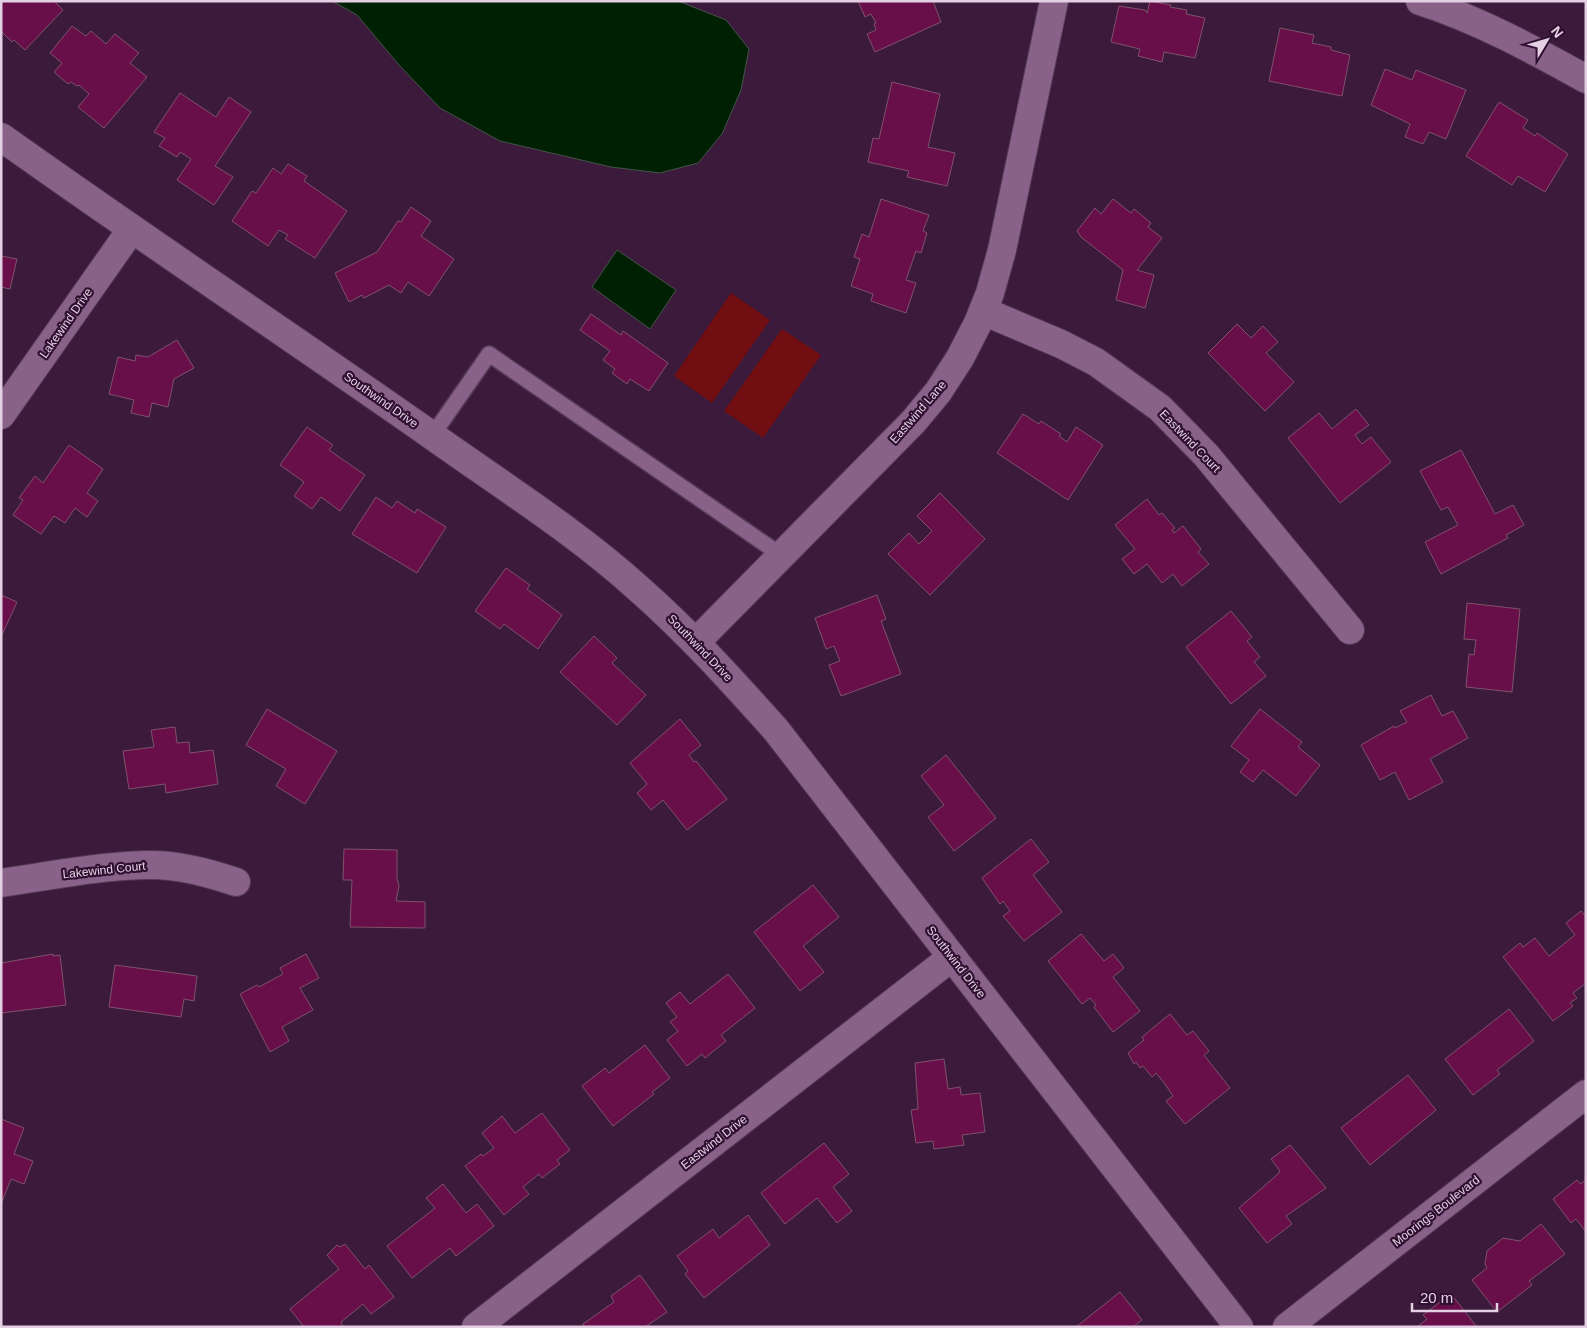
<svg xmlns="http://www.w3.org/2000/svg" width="1587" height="1328" font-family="Arial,sans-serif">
	<rect width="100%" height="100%" fill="#3b1a3c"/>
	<g fill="#700e11">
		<polygon points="731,293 770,320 712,403 674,376"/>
		<polygon points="782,329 821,355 763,438 724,411"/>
	</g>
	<g fill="#002004" stroke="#445447">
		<polygon points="332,1 678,1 726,20 749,49 741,90 722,134 698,163 660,173 611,167 500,141 440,108 399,65 357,15"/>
		<polygon points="617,250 676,290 650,329 592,287"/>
	</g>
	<g fill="#680f49" stroke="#80516b">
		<polygon points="1,1 54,1 63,10 25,50 14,40 12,42 1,31"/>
		<polygon points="858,1 933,1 941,22 875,52 867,34 876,30 874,24 876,23 871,14 865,17"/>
		<polygon points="1150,1 1171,5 1170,7 1187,10 1186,14 1205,18 1195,58 1164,52 1162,62 1138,56 1140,49 1111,42 1119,6 1145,10 1147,13"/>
		<polygon points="72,26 86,36 91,31 106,44 115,34 139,53 130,63 147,77 104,128 78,107 89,94 79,85 77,86 71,82 68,84 54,72 62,63 50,53"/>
		<polygon points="1280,28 1314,35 1312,43 1331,47 1331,50 1350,55 1342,96 1269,81"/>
		<polygon points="1385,69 1412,80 1416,70 1466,90 1446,139 1429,132 1423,144 1405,137 1410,124 1371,105"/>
		<polygon points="892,82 940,94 928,147 955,153 947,186 907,177 909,171 868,162 873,138 879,139"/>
		<polygon points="180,93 216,117 229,97 251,112 215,166 233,177 214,205 177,180 191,159 180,152 177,157 159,146 165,138 154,132"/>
		<polygon points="1499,102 1528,120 1523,128 1535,136 1537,133 1568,154 1545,192 1518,176 1512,185 1466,156"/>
		<polygon points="288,164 307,176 304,181 347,211 315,258 285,239 288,235 279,230 268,246 232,221 252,191 256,193 273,168 281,174"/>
		<polygon points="881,199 929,215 923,231 927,233 921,253 916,251 906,280 916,283 906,313 871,301 873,294 851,286 860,259 854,257 862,234 869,237"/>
		<polygon points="1113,199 1131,213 1134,209 1151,223 1148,227 1162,238 1137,270 1154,275 1145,308 1116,300 1123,270 1081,237 1077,231 1095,208 1101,214"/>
		<polygon points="411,207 431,221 421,236 454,259 429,296 408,282 401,293 389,285 364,298 362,295 349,302 335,273 377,252 398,221 401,222"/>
		<polygon points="1,256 17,259 10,289 1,287"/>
		<polygon points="591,314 621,335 623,331 668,363 649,391 630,379 627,384 612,373 615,369 603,360 610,351 580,330"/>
		<polygon points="1237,324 1251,338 1263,326 1278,342 1266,353 1294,382 1265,411 1208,353"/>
		<polygon points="177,340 194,368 174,379 168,407 152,403 149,417 131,413 134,400 109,394 118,357 135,361 136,355 148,357"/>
		<polygon points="1356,409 1369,425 1355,435 1362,444 1371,437 1391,462 1340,503 1288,438 1319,413 1332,429"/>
		<polygon points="1023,414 1039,424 1041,421 1061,434 1059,436 1067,442 1076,427 1103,445 1068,500 997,453"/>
		<polygon points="307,427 333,445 329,450 365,475 340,511 321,497 312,509 294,496 304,482 280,465"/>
		<polygon points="69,445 103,469 87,493 98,501 87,517 75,508 65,523 54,516 41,534 13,515 23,500 19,498 35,476 43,483"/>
		<polygon points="1461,450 1495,514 1513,505 1524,525 1506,535 1508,538 1441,574 1425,542 1458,525 1448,507 1441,510 1420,471"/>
		<polygon points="940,493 985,539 930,595 888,554 909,533 919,544 932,531 917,516"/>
		<polygon points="376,497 392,508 397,501 415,513 417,509 446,527 417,573 352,534"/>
		<polygon points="1147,499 1159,515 1162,513 1175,528 1172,530 1174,533 1183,526 1201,549 1198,552 1209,564 1182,586 1173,574 1162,583 1147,564 1134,574 1122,559 1135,549 1115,525"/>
		<polygon points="506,568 530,585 527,589 562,615 538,649 504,624 500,629 475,611"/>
		<polygon points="1,595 17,602 1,637"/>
		<polygon points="877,595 886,619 881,621 901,674 841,696 829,665 840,661 834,646 826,649 815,618"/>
		<polygon points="1467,603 1520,609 1512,692 1466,687 1469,654 1474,655 1476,640 1464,639"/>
		<polygon points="1231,611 1252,637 1247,641 1260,657 1254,662 1266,676 1231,704 1186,647"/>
		<polygon points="594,636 617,658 612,663 646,695 617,725 560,672"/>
		<polygon points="1431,695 1442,716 1453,711 1468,738 1430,759 1443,782 1409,800 1395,772 1380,780 1361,745 1394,726 1395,728 1407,722 1400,711"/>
		<polygon points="267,709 337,751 305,804 276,786 286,769 246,745"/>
		<polygon points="1260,709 1302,742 1298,747 1320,765 1296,796 1263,770 1253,782 1240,772 1249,760 1231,746"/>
		<polygon points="680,719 701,745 689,755 694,762 696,761 727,799 687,830 663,800 651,810 637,793 647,784 630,763"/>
		<polygon points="175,727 177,743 189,742 190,753 213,750 218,784 166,793 165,784 129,789 123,751 154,747 151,730"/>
		<polygon points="946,755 996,818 954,851 928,817 944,805 921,776"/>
		<polygon points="1031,839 1049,862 1033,875 1062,912 1024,941 1003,916 1010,911 1003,901 1000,904 982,878"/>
		<polygon points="344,849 397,850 397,878 399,886 396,901 425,902 425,928 350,927 352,880 343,880"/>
		<polygon points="813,885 839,917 803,946 824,972 800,991 754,932"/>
		<polygon points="1581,911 1586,917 1586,983 1573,993 1577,998 1570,1003 1573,1006 1553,1021 1503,957 1520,943 1523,947 1535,938 1549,956 1575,935 1566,923"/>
		<polygon points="1081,934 1104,961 1113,954 1124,968 1113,977 1140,1011 1113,1032 1094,1007 1096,1005 1090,998 1082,1004 1048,961"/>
		<polygon points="53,954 53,956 60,955 66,1005 1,1013 1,963"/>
		<polygon points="306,954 319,978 300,988 313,1010 282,1027 289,1041 270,1052 240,994 257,985 259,987 283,974 280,968"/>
		<polygon points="115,965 197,976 194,1001 184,999 181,1017 109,1007"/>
		<polygon points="728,974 755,1008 721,1035 726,1041 705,1058 702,1054 687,1066 667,1040 678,1031 670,1022 677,1017 666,1003 680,992 690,1004"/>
		<polygon points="1509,1009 1534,1041 1497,1070 1500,1074 1473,1095 1445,1059"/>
		<polygon points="1170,1014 1187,1035 1193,1031 1209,1051 1204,1055 1230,1088 1185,1124 1166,1101 1173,1096 1165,1084 1156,1073 1152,1077 1143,1066 1140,1068 1136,1062 1134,1064 1128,1053 1144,1040 1142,1037"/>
		<polygon points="645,1045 670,1078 652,1092 654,1094 613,1126 582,1086 605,1068 609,1073"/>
		<polygon points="944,1059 948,1089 960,1087 961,1095 980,1093 985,1132 962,1135 964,1145 934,1149 933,1141 916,1143 911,1110 918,1109 915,1063"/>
		<polygon points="1408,1075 1436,1110 1370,1165 1341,1128"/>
		<polygon points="542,1113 570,1150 557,1160 560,1164 542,1178 539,1174 523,1187 529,1194 504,1215 465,1166 481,1154 483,1156 494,1148 482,1133 502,1116 515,1133"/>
		<polygon points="1,1119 24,1128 14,1154 33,1161 24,1184 11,1179 1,1204"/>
		<polygon points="824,1143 849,1174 833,1187 852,1211 837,1223 817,1198 785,1224 761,1193"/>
		<polygon points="1290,1145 1326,1188 1286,1216 1292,1224 1267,1243 1239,1208 1278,1174 1280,1171 1271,1159"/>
		<polygon points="1577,1180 1580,1184 1586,1180 1586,1232 1576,1219 1571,1223 1553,1199"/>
		<polygon points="443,1184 466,1213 477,1204 494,1226 456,1256 450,1248 412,1278 387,1246 435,1208 426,1198"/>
		<polygon points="748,1215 770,1245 704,1298 685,1274 688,1271 677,1256 713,1229 719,1238"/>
		<polygon points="1541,1224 1565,1254 1529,1281 1532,1285 1497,1312 1472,1280 1487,1268 1485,1264 1487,1251 1503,1238 1520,1241"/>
		<polygon points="345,1244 365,1269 369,1265 394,1297 371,1314 363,1304 341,1322 343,1327 304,1327 290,1309 339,1269 327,1255 337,1245 340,1247"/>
		<polygon points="640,1275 667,1312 645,1327 584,1327 583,1324 614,1302 611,1296"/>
		<polygon points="1120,1292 1142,1320 1133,1327 1076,1327"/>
		<polygon points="1451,1294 1477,1327 1417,1327 1427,1319 1423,1315"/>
	</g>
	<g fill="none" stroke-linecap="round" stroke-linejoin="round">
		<g stroke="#543854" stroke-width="18">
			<polyline id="lane" points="432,436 489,354 781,555"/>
		</g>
		<g stroke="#543854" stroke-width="30">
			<g id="street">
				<path d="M1420,1C1479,20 1532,49 1586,79"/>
				<path d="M1,137C144,239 290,336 434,437C503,486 576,532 639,589C689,633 732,681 776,730L1239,1327"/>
				<polyline points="983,311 1061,344 1096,362 1160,408 1206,455 1350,630"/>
				<polyline points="1,415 131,230"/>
				<polyline points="696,642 913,422 938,392 960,358 978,323 990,293 1002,250 1054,1"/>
				<path d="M1,883C49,876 98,866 146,865C176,864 207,872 236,882"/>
				<polyline points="476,1327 952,957"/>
				<polyline points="1287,1327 1586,1094"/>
			</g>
		</g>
		<use href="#lane" stroke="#886288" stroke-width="15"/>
		<use href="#street" stroke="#886288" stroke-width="28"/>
	</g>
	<g text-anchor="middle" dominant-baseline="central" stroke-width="4.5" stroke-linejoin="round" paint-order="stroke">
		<g font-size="12" fill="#e4cfe4" stroke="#301031">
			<text transform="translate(66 323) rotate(-55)">Lakewind Drive</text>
			<text transform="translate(381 400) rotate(35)">Southwind Drive</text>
			<text transform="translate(918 412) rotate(-49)">Eastwind Lane</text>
			<text transform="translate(1190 441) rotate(46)">Eastwind Court</text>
			<text transform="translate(700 648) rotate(46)">Southwind Drive</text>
			<text transform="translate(104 870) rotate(-6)">Lakewind Court</text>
			<text transform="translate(956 962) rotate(52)">Southwind Drive</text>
			<text transform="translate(714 1142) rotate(-38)">Eastwind Drive</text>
			<text transform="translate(1436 1211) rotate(-38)">Moorings Boulevard</text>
		</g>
	</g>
	<rect width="1587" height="1328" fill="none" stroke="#e4cfe4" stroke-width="5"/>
	<g transform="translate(1547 40) rotate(52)" stroke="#301031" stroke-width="4" paint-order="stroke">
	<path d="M0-4L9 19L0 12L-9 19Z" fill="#e4cfe4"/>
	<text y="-8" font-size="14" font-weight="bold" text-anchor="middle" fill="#e4cfe4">N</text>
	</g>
	<path d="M1412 1303v8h85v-8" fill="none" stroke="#e4cfe4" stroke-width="2.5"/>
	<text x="1420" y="1303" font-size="15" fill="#e4cfe4" stroke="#301031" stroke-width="4" paint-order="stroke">20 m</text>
</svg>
